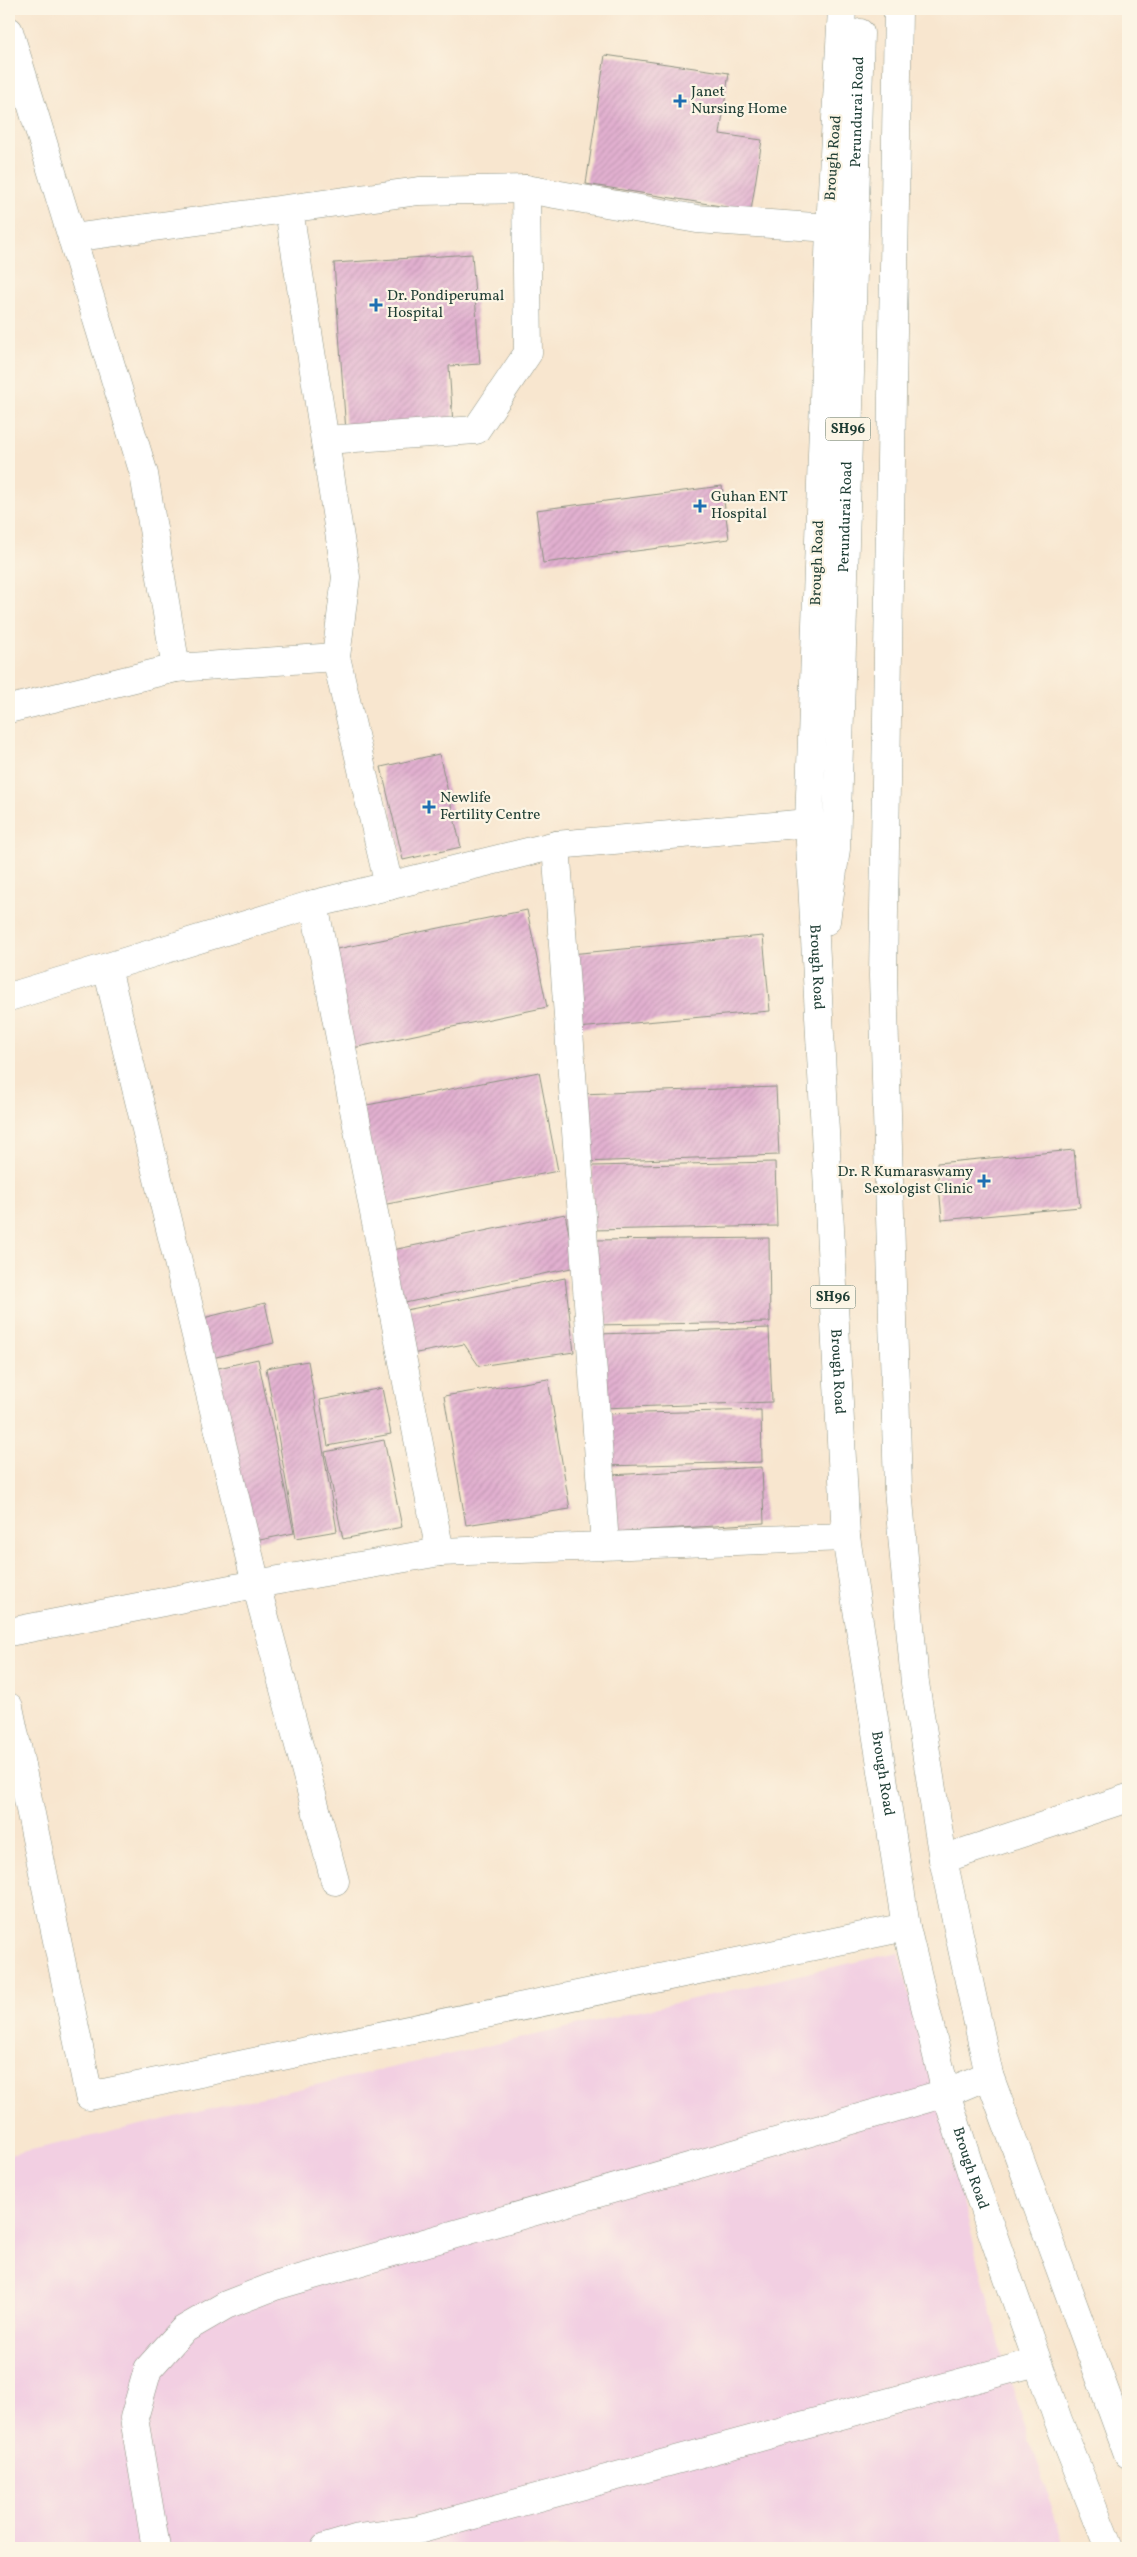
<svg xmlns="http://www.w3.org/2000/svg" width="1137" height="2557" font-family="Vollkorn,serif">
	<defs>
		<pattern id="building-hatch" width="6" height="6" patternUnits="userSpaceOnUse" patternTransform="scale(1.25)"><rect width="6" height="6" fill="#e2b0d0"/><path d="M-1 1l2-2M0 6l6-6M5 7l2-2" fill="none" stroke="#c198b3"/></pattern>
	</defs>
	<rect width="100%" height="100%" fill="#fcf5e5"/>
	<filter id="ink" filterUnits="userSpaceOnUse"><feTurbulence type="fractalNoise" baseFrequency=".02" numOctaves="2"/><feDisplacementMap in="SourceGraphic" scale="10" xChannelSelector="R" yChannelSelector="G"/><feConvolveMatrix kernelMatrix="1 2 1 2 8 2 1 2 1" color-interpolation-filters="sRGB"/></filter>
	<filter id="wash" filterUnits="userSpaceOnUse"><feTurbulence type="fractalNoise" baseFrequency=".0096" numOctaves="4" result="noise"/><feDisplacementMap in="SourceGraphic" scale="20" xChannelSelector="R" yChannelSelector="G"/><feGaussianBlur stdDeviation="1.12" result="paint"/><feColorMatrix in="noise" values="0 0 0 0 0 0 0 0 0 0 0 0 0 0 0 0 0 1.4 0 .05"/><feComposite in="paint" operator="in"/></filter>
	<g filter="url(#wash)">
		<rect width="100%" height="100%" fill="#f8e6cf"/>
		<polygon fill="#f2cfe2" points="899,1952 1005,2365 1065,2548 9,2548 9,2155"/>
		<g id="blocks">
			<g fill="url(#building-hatch)">
				<polygon points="605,55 729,73 720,134 762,140 751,211 586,184"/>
				<polygon points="472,254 480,364 449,366 453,424 346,432 334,263"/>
				<polygon points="722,486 729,539 543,563 536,510"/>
				<polygon points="439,754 461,847 403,860 381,767"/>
				<polygon points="527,910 547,1007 353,1048 332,950"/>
				<polygon points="763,936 770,1011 577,1028 570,954"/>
				<polygon points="539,1072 558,1171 382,1205 362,1106"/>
				<polygon points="776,1087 779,1155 583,1162 580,1094"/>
				<polygon points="1074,1150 1080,1207 942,1220 937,1163"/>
				<polygon points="775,1162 777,1226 593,1230 592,1166"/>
				<polygon points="565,1214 576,1267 400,1304 388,1251"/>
				<polygon points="769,1238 770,1322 594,1325 593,1240"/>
				<polygon points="565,1278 574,1352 479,1366 464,1344 406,1355 401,1311"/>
				<polygon points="265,1303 274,1343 208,1359 199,1319"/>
				<polygon points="769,1328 772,1402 602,1408 599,1334"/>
				<polygon points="258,1359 294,1533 250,1542 214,1369"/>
				<polygon points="308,1361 337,1531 296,1538 266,1368"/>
				<polygon points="548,1379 570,1509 466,1525 444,1396"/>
				<polygon points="382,1388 391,1434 328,1446 320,1400"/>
				<polygon points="761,1410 762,1462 604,1466 603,1414"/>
				<polygon points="384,1440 402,1527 343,1539 325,1452"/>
				<polygon points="762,1467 764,1523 614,1532 610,1475"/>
			</g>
		</g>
	</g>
	<g filter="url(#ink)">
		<use href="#blocks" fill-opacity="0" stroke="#8c9282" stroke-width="1"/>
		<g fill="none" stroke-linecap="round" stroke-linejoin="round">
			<g stroke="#8c9282" stroke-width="29">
				<g id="minor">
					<polyline points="9,31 144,474 176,668"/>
					<polyline points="289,210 346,577 336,657 389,886"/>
					<polyline points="72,238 419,191 526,189 697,219 830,228"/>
					<polyline points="325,440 476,430 528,353 526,189"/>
					<polyline points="9,709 176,668 336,657"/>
					<polyline points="556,845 605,1545"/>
					<polyline points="314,904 440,1552"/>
					<polyline points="107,968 256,1584 335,1881"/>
					<polyline points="9,997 314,904 556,845 809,823"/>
					<polyline points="9,1632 256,1584 440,1552 846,1537"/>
					<polyline points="9,1707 89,2096 906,1927"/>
					<polyline points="943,1859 1128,1798"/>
					<polyline points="156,2548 134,2418 148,2369 183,2330 226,2305 275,2286 946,2093 989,2075"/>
					<polyline points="325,2548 359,2538 418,2530 1037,2362"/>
				</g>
			</g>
			<g stroke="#8c9282" stroke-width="29">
				<g id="major">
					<path id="s1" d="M842,9L830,228L809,823L846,1537L906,1927L946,2093L972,2175L1058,2420L1109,2548"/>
					<polyline points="898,9 883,976 898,1489 915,1683 943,1859 989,2075 1128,2454"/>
					<path id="s2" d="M826,921L836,849L860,33"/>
				</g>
			</g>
			<use href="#minor" stroke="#fff" stroke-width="28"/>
			<use href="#major" stroke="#fff" stroke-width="28"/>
		</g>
	</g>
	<g fill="#1f6fb2" stroke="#fcf5e5" stroke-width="2">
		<path d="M677.5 93.5h5v5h5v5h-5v5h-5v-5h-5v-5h5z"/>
		<path d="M373.5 297.5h5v5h5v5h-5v5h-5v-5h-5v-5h5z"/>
		<path d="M697.5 498.5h5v5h5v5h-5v5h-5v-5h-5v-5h5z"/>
		<path d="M426.5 799.5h5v5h5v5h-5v5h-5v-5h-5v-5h5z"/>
		<path d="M981.5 1173.5h5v5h5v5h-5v5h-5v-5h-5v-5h5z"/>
	</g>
	<g text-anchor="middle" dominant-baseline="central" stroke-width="4.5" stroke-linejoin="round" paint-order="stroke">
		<g fill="#fcf5e5" stroke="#617469" stroke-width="1">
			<rect x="825.5" y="417.5" width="45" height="23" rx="4"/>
			<rect x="810.5" y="1285.5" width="45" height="23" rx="4"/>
		</g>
		<g font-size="14" font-weight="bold" fill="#1f3d34">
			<text x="848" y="429">SH96</text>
			<text x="833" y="1297">SH96</text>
		</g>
		<g font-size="15" fill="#1f3d34" stroke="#fcf5e5" text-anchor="start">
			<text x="691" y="92">Janet<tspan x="691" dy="17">Nursing Home</tspan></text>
			<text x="387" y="296">Dr. Pondiperumal<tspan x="387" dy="17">Hospital</tspan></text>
			<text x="711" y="497">Guhan ENT<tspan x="711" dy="17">Hospital</tspan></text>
			<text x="440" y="798">Newlife<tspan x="440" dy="17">Fertility Centre</tspan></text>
			<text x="973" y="1172" text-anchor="end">Dr. R Kumaraswamy<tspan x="973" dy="17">Sexologist Clinic</tspan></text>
		</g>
		<g font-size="15" fill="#1f3d34" stroke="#fcf5e5">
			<text stroke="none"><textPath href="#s2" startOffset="810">Perundurai Road</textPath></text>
			<text transform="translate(834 158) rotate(-86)">Brough Road</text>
			<text stroke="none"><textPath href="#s2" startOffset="405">Perundurai Road</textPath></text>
			<text transform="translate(818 563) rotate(-88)">Brough Road</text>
			<text stroke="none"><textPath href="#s1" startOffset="959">Brough Road</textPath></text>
			<text stroke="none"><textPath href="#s1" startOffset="1364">Brough Road</textPath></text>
			<text stroke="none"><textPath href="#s1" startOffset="1769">Brough Road</textPath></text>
			<text stroke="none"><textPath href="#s1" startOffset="2174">Brough Road</textPath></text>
		</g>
	</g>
	<rect width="1137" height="2557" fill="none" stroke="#fcf5e5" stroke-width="30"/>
</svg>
